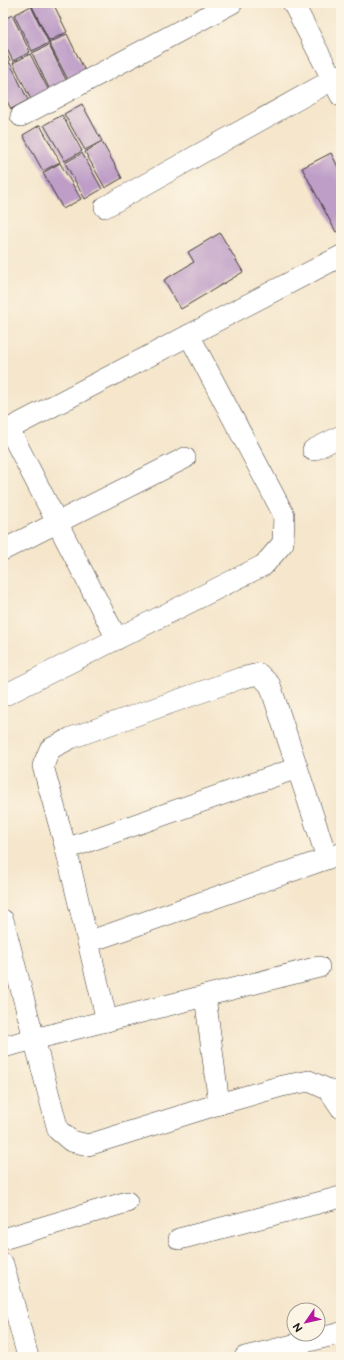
<svg xmlns="http://www.w3.org/2000/svg" width="344" height="1360" font-family="'Balsamiq Sans',sans-serif">
	<rect width="100%" height="100%" fill="#fcf5e5"/>
	<filter id="ink" filterUnits="userSpaceOnUse"><feTurbulence type="fractalNoise" baseFrequency=".025" numOctaves="2"/><feDisplacementMap in="SourceGraphic" scale="8" xChannelSelector="R" yChannelSelector="G"/><feConvolveMatrix kernelMatrix="1 2 1 2 8 2 1 2 1" color-interpolation-filters="sRGB"/></filter>
	<filter id="wash" filterUnits="userSpaceOnUse"><feTurbulence type="fractalNoise" baseFrequency=".012" numOctaves="4" result="noise"/><feDisplacementMap in="SourceGraphic" scale="16" xChannelSelector="R" yChannelSelector="G"/><feGaussianBlur stdDeviation="0.9" result="paint"/><feColorMatrix in="noise" values="0 0 0 0 0 0 0 0 0 0 0 0 0 0 0 0 0 1.4 0 .05"/><feComposite in="paint" operator="in"/></filter>
	<g filter="url(#wash)">
		<rect width="100%" height="100%" fill="#f5e6cc"/>
		<g id="blocks">
			<g fill="#be9dc7">
				<polygon points="33,3 53,3 67,32 49,41 31,4"/>
				<polygon points="31,6 49,43 67,34 85,71 68,80 49,43 32,51 14,15"/>
				<polygon points="12,15 30,52 13,61 3,41 3,20"/>
				<polygon points="49,45 67,82 50,90 32,53"/>
				<polygon points="3,47 10,61 3,64"/>
				<polygon points="30,54 49,91 31,100 13,63"/>
				<polygon points="10,63 28,100 11,109 3,93 3,66"/>
				<polygon points="82,104 102,141 85,150 64,114"/>
				<polygon points="62,115 82,151 65,161 44,125"/>
				<polygon points="40,125 60,162 43,171 23,135"/>
				<polygon points="102,142 122,178 105,188 85,152"/>
				<polygon points="82,153 102,189 85,199 65,163"/>
				<polygon points="331,153 341,173 341,230 336,232 302,168"/>
				<polygon points="60,163 81,199 63,209 43,173"/>
				<polygon points="220,233 243,272 181,309 164,280 194,262 188,252"/>
			</g>
		</g>
	</g>
	<g filter="url(#ink)">
		<use href="#blocks" fill-opacity="0" stroke="#3d3a36" stroke-width="1"/>
		<g fill="none" stroke-linecap="round" stroke-linejoin="round">
			<g stroke="#3d3a36" stroke-width="22">
				<g id="minor">
					<polyline points="293,3 341,96"/>
					<polyline points="21,116 232,3"/>
					<polyline points="105,207 341,75"/>
					<polyline points="9,429 117,639"/>
					<polyline points="3,432 341,256"/>
					<polyline points="313,450 341,436"/>
					<polyline points="3,550 185,458"/>
					<polyline points="3,696 264,565 283,543 284,515 189,335"/>
					<polyline points="66,849 297,768"/>
					<polyline points="3,920 58,1130 71,1141 88,1145 219,1104 282,1086 309,1081 329,1090 341,1108"/>
					<polyline points="88,942 66,849 43,766 50,749 71,738 241,678 259,674 270,685 327,858"/>
					<polyline points="205,996 219,1104"/>
					<polyline points="107,1021 88,942 340,854"/>
					<polyline points="3,1047 319,967"/>
					<polyline points="3,1239 127,1202"/>
					<polyline points="179,1239 341,1197"/>
					<polyline points="3,1264 28,1357"/>
					<polyline points="245,1357 341,1333"/>
				</g>
			</g>
			<use href="#minor" stroke="#fff" stroke-width="21"/>
		</g>
	</g>
	<rect width="344" height="1360" fill="none" stroke="#fcf5e5" stroke-width="16"/>
	<g transform="translate(306 1322) rotate(236)"><circle r="19" fill="#fcf5e5" stroke="#a29e95"/>
	<path d="M0-3L7 15L0 10L-7 15Z" fill="#b5179e"/>
	<text y="-6" font-size="11" font-weight="bold" text-anchor="middle" fill="#1c1c1c">N</text>
	</g>
</svg>
